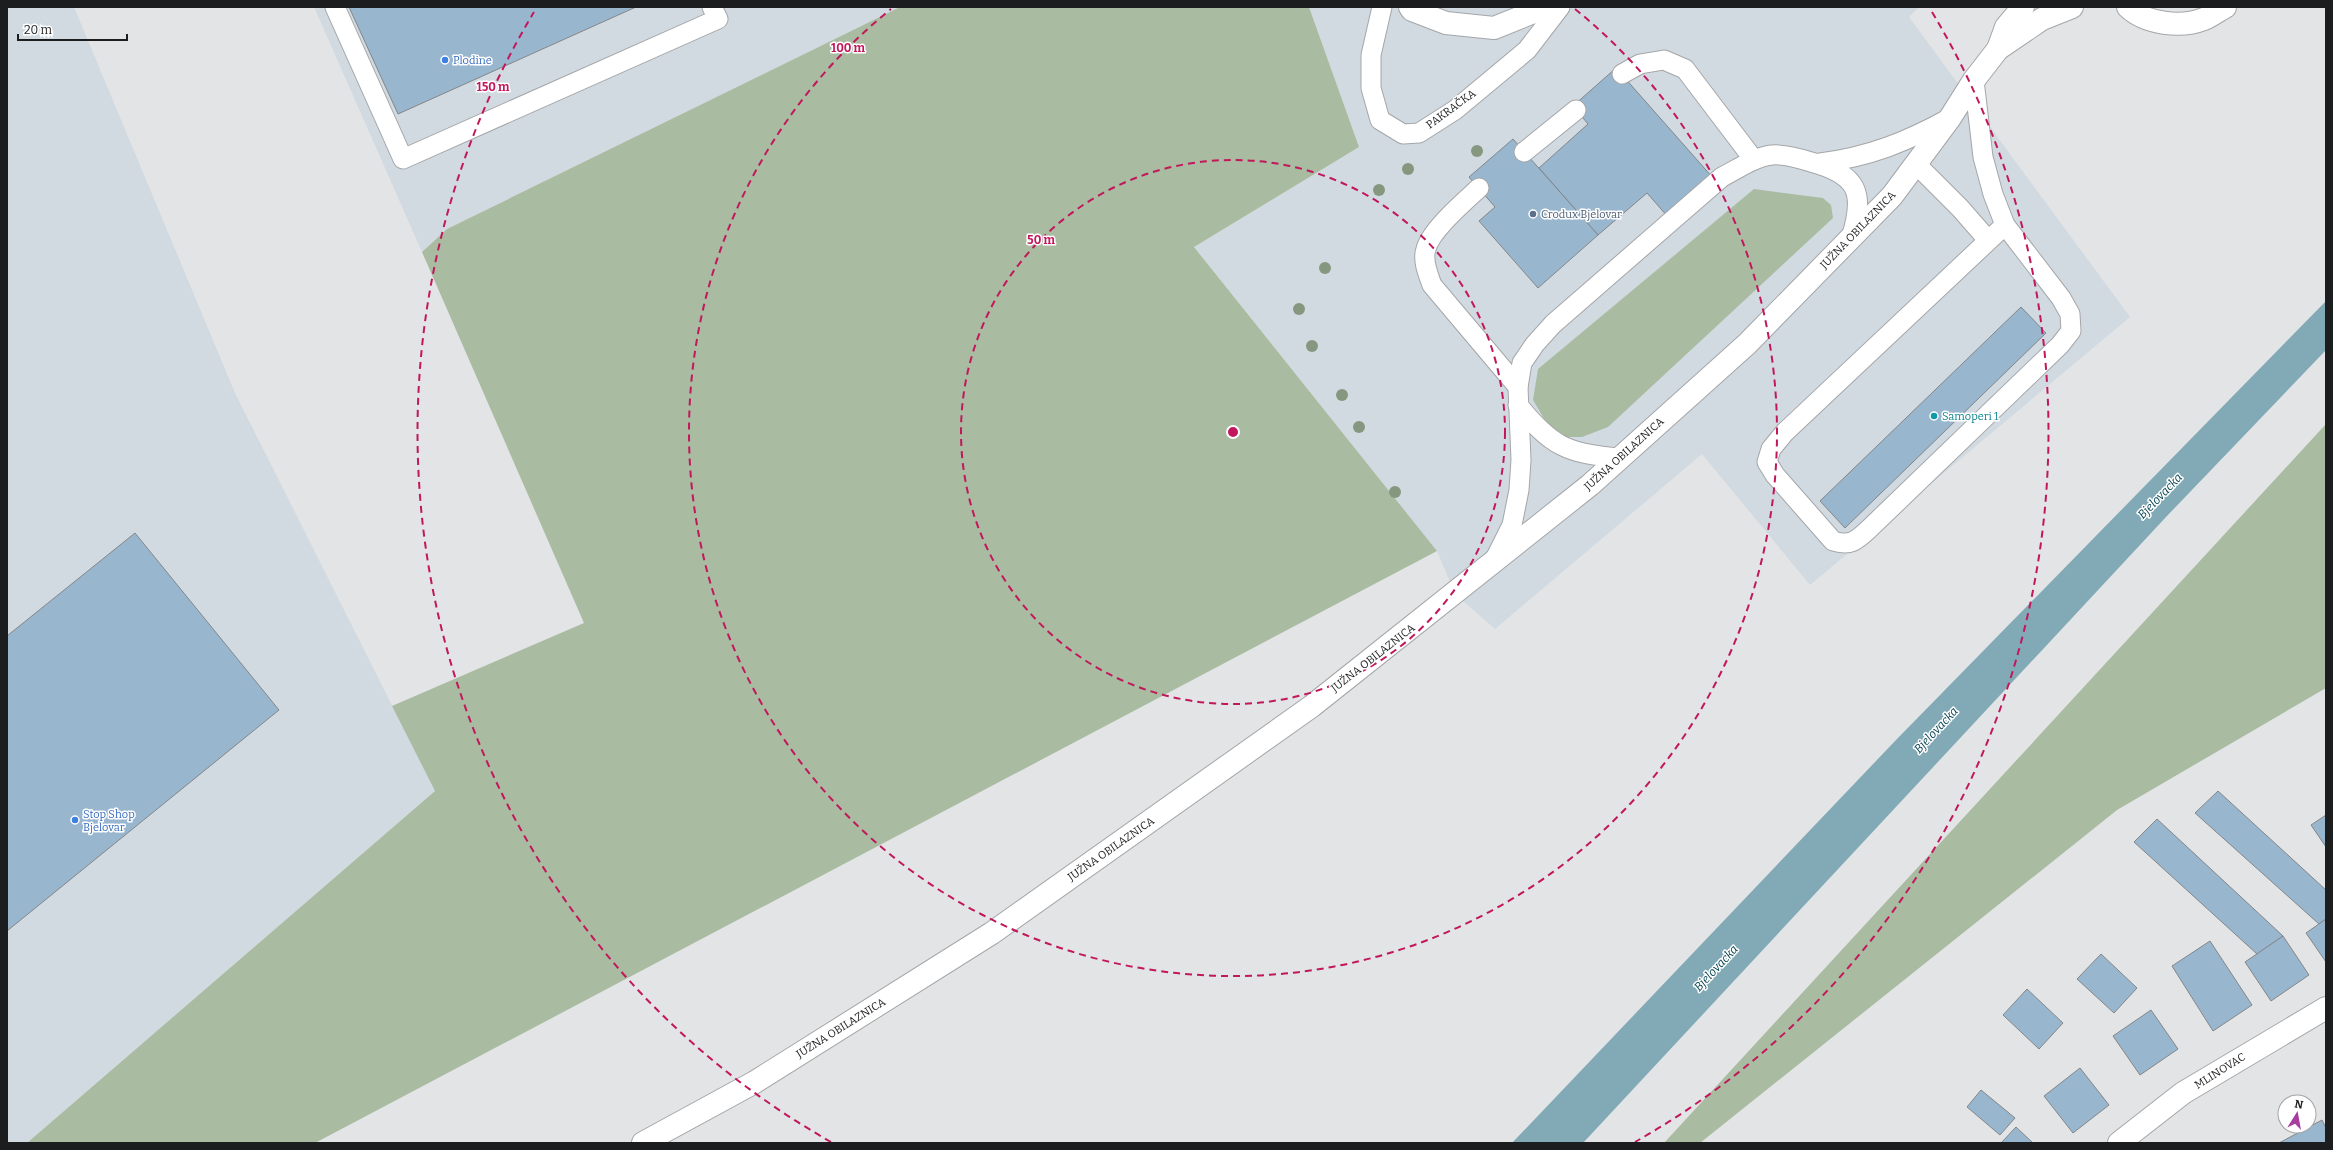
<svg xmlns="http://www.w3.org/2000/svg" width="2333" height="1150" font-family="Bitter,serif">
	<rect width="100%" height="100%" fill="#e2e4e6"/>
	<g fill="#d2dae1">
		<polygon points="7,7 74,7 235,393 435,791 27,1143 7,1143"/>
		<polygon points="314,7 900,7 447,229 422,252"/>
		<polygon points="1309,7 1919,7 1909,17 2130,317 1810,585 1702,454 1495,629 1455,594 1437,551 1194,247 1359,147"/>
	</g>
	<g fill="#a9bba1">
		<polygon points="900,7 1309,7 1359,147 1194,247 1437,551 315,1143 27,1143 435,791 392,706 584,623 422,252 447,229"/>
		<polygon points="1754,189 1823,198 1831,205 1833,218 1608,427 1582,437 1562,437 1546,422 1533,400 1538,369"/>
		<polygon points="2326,424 2326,688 2117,810 1700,1143 1664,1143"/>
	</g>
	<polygon fill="#81a9b6" points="2326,301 2326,350 2166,517 1583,1143 1512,1143 1896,740"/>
	<g fill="#99b6cf" stroke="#848688">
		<polygon points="349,7 636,7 398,114"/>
		<polygon points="1616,68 1713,178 1668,217 1647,193 1598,235 1539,168 1588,124 1573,106"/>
		<polygon points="1513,139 1598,235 1538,288 1479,221 1495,207 1469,177"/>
		<polygon points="2021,307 2046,333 1845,528 1820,501"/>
		<polygon points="135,533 279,710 7,931 7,636"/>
		<polygon points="2218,791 2326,890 2326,919 2319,924 2195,813"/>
		<polygon points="2326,815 2326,847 2311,825"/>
		<polygon points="2157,819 2283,936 2257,954 2134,842"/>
		<polygon points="2326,919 2326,962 2306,933"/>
		<polygon points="2283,936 2309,975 2271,1001 2245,962"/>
		<polygon points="2210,941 2252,1005 2213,1031 2172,966"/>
		<polygon points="2101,954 2137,988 2114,1013 2077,979"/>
		<polygon points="2027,989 2063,1023 2039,1049 2003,1015"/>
		<polygon points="2151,1010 2178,1049 2140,1075 2113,1036"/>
		<polygon points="2080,1068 2109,1105 2073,1133 2044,1096"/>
		<polygon points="1981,1090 2015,1118 2000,1135 1967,1107"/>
		<polygon points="2322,1120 2326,1128 2326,1143 2279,1143"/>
		<polygon points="2016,1127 2033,1143 2001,1143"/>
	</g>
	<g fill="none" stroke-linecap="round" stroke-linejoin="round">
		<g stroke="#a4a6a8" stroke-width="21">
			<g id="lane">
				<polyline points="335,7 403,159 718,19 712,7"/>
				<polyline points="1382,7 1371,55 1371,88 1380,120 1403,134 1419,133 1455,110 1527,50 1560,7"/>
				<polyline points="1622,74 1640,64 1664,60 1685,69 1754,160"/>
				<path d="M1974,80L1983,157L1993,194L2005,225L2061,298L2070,314L2071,331L2060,345L1871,527C1858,539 1852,547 1833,541L1775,475L1767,462L1771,449L1785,432L2005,225"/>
				<polyline points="1524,152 1576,110"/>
				<path d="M1820,163C1869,157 1906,142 1950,118"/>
				<polyline points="1917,165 1960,208 1988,240"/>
				<path d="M1479,188C1464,202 1431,230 1426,249C1422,260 1428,274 1432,285L1518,387"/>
				<path d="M1518,405C1551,446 1567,454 1620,458"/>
				<path d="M1494,561L1512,525L1519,490L1521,460L1518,387L1522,363L1535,344L1553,324L1722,177C1738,169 1754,157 1772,155C1785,154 1799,158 1811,162C1859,175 1865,193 1851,238"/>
			</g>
		</g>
		<g stroke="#a4a6a8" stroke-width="24">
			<g id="street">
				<polyline points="1410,7 1412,10 1446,23 1494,28 1546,7"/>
				<polyline points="2119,1143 2183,1093 2326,1008"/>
			</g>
		</g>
		<g stroke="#a4a6a8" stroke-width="24">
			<g id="primary">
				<path d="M2128,7C2146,24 2181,28 2204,19C2211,16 2218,11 2225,7"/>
				<polyline points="1998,49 2042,19 2072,7"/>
				<polyline points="643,1143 755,1082 992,933 1312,706 1590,485 1747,344 1892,196 1950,118 1974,80 1998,49 2006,27 2023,7"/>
			</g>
		</g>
		<use href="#lane" stroke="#fff" stroke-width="19"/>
		<use href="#street" stroke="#fff" stroke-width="22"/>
		<use href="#primary" stroke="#fff" stroke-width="22"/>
	</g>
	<g fill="#869780">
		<circle cx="1477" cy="151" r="6"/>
		<circle cx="1408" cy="169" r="6"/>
		<circle cx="1379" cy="190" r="6"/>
		<circle cx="1325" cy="268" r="6"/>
		<circle cx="1299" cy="309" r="6"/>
		<circle cx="1312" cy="346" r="6"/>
		<circle cx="1342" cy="395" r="6"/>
		<circle cx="1359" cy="427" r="6"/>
		<circle cx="1395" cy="492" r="6"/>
	</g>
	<g fill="none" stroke="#c2185b" stroke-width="2" stroke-dasharray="7 5">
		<circle cx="1233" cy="432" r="272"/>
		<path d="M1575 9A544 544 0 1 1 891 9"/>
		<path d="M831 1142A816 816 0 0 1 534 12M1932 12A816 816 0 0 1 1635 1142"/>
	</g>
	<g fill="#3f7fe0" stroke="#fff" stroke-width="1.5">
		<circle cx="445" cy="60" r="4"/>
		<circle cx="75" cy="820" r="4"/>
	</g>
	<circle fill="#5c6f8a" stroke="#fff" stroke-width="1.5" cx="1533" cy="214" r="4"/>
	<circle fill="#0f9aa8" stroke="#fff" stroke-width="1.5" cx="1934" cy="416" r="4"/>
	<g text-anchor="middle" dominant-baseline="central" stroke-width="3" stroke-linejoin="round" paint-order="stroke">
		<g font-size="11" fill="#366cbe" stroke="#fff" text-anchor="start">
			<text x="453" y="60">Plodine</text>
			<text x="83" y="814">Stop Shop<tspan x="83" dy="13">Bjelovar</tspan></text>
		</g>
		<g font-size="11" fill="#1c1d1e" stroke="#fff">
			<text transform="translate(1451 109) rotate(-36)">PAKRAČKA</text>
			<text transform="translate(1858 230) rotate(-46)">JUŽNA OBILAZNICA</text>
			<text transform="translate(1624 454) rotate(-42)">JUŽNA OBILAZNICA</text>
			<text transform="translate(1373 658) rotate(-38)">JUŽNA OBILAZNICA</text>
			<text transform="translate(1111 849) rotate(-35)">JUŽNA OBILAZNICA</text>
			<text transform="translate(841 1028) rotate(-32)">JUŽNA OBILAZNICA</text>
			<text transform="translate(2220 1071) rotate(-32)">MLINOVAC</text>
		</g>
		<g font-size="11" fill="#4e5e75" stroke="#fff" text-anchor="start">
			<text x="1541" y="214">Crodux Bjelovar</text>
		</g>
		<g font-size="11" fill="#0d838f" stroke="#fff" text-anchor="start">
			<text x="1942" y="416">Samoperi 1</text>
		</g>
		<g font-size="12" font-style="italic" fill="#044251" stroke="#fff">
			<text transform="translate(2160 496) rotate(-46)">Bjelovacka</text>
			<text transform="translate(1936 730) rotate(-47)">Bjelovacka</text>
			<text transform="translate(1716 968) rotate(-47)">Bjelovacka</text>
		</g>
	</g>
	<circle cx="1233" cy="432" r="6" fill="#c2185b" stroke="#fff" stroke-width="2"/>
	<g font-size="12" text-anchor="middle" font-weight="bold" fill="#c2185b" stroke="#fff" stroke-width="3" stroke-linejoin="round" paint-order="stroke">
		<text x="848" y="52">100 m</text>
		<text x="493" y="91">150 m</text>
		<text x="1041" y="244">50 m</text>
	</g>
	<rect width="2333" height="1150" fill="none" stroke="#1c1d1e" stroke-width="16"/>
	<g transform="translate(2297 1114) rotate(11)"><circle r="19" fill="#ffffff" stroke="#a4a5a5"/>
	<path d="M0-3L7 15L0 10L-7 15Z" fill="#a63d9f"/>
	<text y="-6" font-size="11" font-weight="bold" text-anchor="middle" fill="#1c1d1e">N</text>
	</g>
	<path d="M18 34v6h109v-6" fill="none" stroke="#1c1d1e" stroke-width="2"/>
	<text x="24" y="34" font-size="12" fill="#1c1d1e" stroke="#ffffff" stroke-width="3" paint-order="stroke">20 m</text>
</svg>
